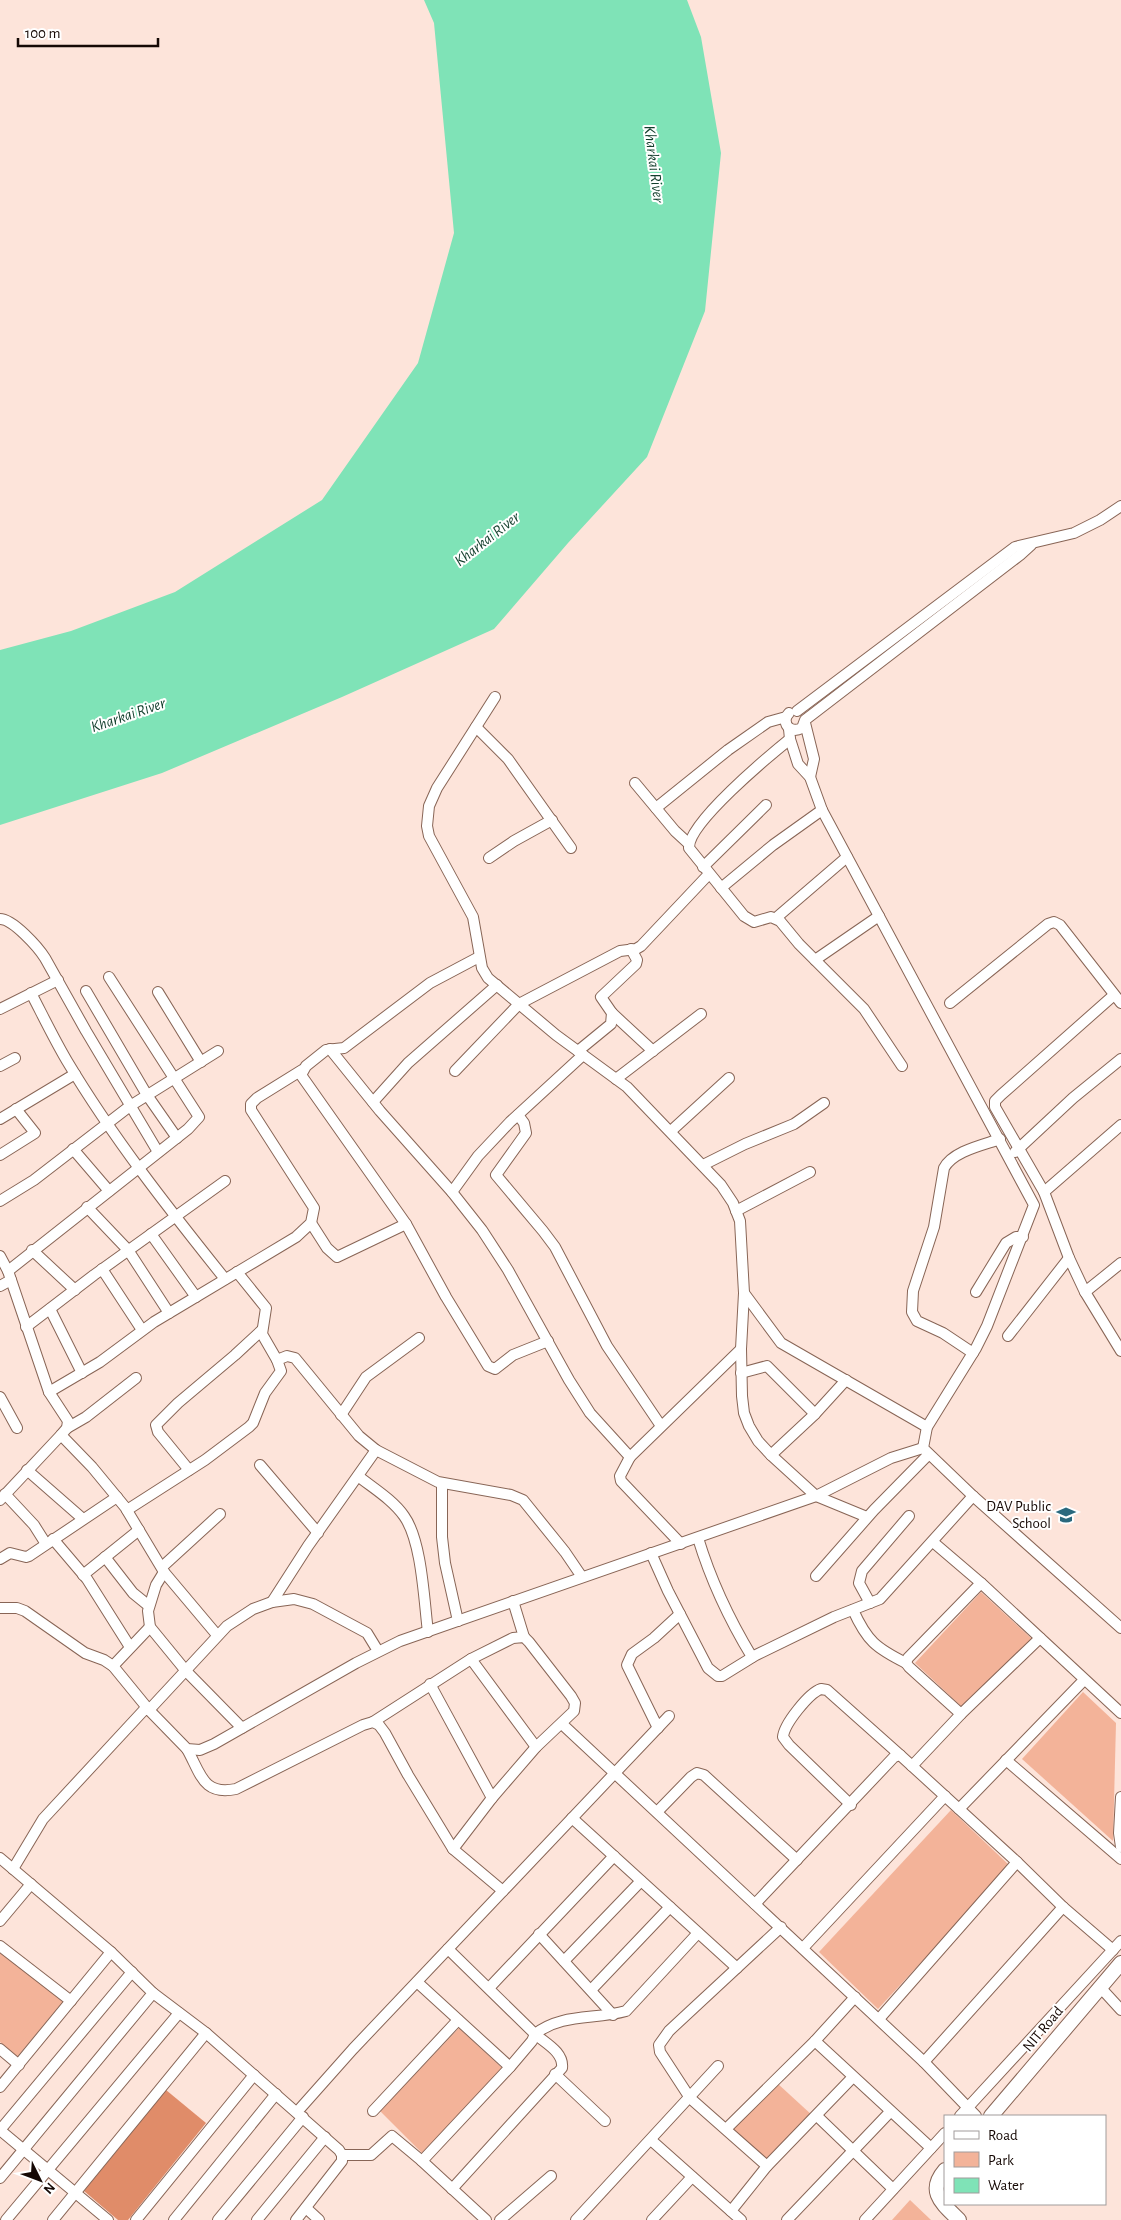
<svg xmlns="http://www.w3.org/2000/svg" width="1121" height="2220" font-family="'Alegreya Sans',sans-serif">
	<rect width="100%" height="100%" fill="#fde4da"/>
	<g fill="#f3b399">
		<polygon points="981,1592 1032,1639 964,1709 915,1663"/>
		<polygon points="1083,1692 1116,1723 1113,1841 1022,1759"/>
		<polygon points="951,1810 1010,1866 878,2009 819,1952"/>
		<polygon points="0,1950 63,2002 17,2057 0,2042"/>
		<polygon points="459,2028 502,2068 422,2153 380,2111"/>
		<polygon points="777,2083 813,2116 768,2162 732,2130"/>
		<polygon points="910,2200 931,2220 892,2220"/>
	</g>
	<polygon fill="#e08c69" points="166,2090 206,2123 128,2220 118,2220 84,2191"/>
	<polygon fill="#7fe3b7" points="424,0 687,0 701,37 721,153 705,311 647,457 568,543 494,629 342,697 162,773 0,825 0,650 71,631 175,592 322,500 418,363 454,233 434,23"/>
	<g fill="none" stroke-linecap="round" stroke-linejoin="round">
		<g stroke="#886556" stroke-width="12">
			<g id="minor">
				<polyline points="495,697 437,788 429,806 427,826 429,836 473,917 482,968 488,978 556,1035 627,1087 721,1185 733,1203 740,1221 744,1293 741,1349 742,1396 744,1413 749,1426 758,1441 771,1455 816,1496 867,1517"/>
				<polyline points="797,711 1015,547 1074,533 1100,520 1121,506"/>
				<path d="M786,717C784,727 792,733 802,728L805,720L1020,555L1031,545"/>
				<polyline points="805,723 814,759 810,777"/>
				<polyline points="476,727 508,759 571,848"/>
				<polyline points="789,729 790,739 798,764 810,777 822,810 1034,1205 987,1326 976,1348 927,1427 923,1448 973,1496 1121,1628"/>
				<path d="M790,739C769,756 688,823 689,848L744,916L754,922L771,917L780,921L799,944L864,1009L902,1066"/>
				<polyline points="635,783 675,831 688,843"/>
				<polyline points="656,808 728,750 768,722 786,717 789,713"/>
				<polyline points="489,858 514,841 552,820"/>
				<polyline points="703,867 766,805"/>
				<polyline points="721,888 773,845 822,810"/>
				<polyline points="776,918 847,857"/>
				<path d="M0,919C13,919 38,947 45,958L86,1031L158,1152"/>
				<polyline points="479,957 430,983 344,1048 326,1050 306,1066 301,1075 406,1224 446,1297 488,1366 495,1369 513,1355 548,1341"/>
				<polyline points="815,960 879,916"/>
				<polyline points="86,991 147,1095 177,1138"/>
				<polyline points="158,992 201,1062"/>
				<path d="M31,993C43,1016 54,1039 67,1061C113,1138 169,1209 225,1279"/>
				<polyline points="1114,995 1001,1095 995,1101 995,1107 1044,1192 1069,1258 1085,1292 1121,1351"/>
				<polyline points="950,1003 1048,924 1054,922 1060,925 1121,1003"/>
				<polyline points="0,1009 58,980"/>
				<polyline points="612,1013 653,1051"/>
				<polyline points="330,1049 380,1111 452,1192"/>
				<polyline points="578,1051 611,1024 612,1013 601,997 636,964 637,960 631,949"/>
				<polyline points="583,1055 510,1122 478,1156 452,1192 482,1230 508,1270 569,1380 590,1413 630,1457"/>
				<polyline points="0,1066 15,1058"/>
				<polyline points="455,1071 519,1004 620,951 636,949 641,946 709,874"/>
				<polyline points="616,1079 701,1014"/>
				<polyline points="373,1102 408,1063 497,985"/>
				<polyline points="518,1115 524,1123 526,1133 496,1175 543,1231 555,1247 607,1346 661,1426"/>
				<polyline points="0,1119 75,1074"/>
				<polyline points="671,1131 729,1078"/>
				<polyline points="73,1149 109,1191"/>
				<polyline points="1015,1152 1073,1098 1121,1059"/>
				<polyline points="0,1155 35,1133 16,1109"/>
				<polyline points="703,1165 745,1144 794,1124 824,1103"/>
				<polyline points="1044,1192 1121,1125"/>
				<polyline points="0,1201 34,1180 130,1106 218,1051"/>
				<polyline points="87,1207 128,1250 169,1313"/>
				<polyline points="736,1211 810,1172"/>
				<polyline points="311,1223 327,1248 337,1257 406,1224"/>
				<polyline points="151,1234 196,1297"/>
				<polyline points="32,1250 75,1290"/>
				<polyline points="0,1256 8,1271 49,1392 68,1421 67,1428 61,1435 0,1500"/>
				<polyline points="102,1269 142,1330"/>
				<polyline points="8,1271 188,1129 199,1117 109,977"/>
				<polyline points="0,1286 11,1280"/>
				<polyline points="976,1292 1006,1243 1016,1237 1023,1237"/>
				<polyline points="1085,1292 1121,1263"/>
				<polyline points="744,1293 781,1343 927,1427"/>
				<polyline points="50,1309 82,1373"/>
				<polyline points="26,1327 94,1275 225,1181"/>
				<polyline points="1008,1336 1069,1258"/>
				<path d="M973,1353L943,1333L917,1321L912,1312L913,1291L934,1227L944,1168C953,1151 983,1145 1000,1139"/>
				<polyline points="277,1360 287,1356 295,1358 359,1436 376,1450 438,1482 511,1495 523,1500 565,1552 582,1577"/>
				<polyline points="741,1373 767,1366 815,1414"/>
				<polyline points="49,1392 100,1362 154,1322 296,1237 311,1223 314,1208 251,1110 251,1104 257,1098 302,1070"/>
				<polyline points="0,1397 17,1428"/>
				<polyline points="341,1415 366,1377 419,1338"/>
				<polyline points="67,1428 86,1417 136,1378"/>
				<polyline points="61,1435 92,1467 125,1507 164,1572 217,1635"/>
				<polyline points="771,1455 815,1414 846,1380"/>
				<polyline points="260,1465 318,1533"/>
				<polyline points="27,1470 83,1519"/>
				<polyline points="189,1470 158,1432 156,1425 178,1403 235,1355 262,1330"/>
				<path d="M358,1476C373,1488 393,1500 404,1516C422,1541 424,1601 428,1632"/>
				<polyline points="442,1484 442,1537 445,1563 458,1621"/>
				<polyline points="5,1494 34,1525 46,1544"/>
				<polyline points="127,1510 205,1460 249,1427 253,1423 265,1393 281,1371 277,1360 262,1334 266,1308 237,1272"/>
				<path d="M698,1538C711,1581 729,1619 752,1657"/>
				<polyline points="53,1539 87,1579 130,1647"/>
				<polyline points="933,1542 981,1583 1121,1713"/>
				<polyline points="681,1544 621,1481 620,1476 630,1457 741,1349"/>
				<polyline points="651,1553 668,1591 708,1668 718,1676 722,1676 756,1655 834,1617 880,1599 973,1496"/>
				<polyline points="105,1557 133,1593 149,1606"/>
				<polyline points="0,1559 10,1553 26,1557 29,1556 117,1497"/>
				<polyline points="162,1567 220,1514"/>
				<polyline points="164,1572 156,1585 148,1611 150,1627 186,1671 242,1728"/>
				<polyline points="83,1575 139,1530"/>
				<polyline points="816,1576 874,1510 928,1455"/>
				<polyline points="513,1601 524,1637"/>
				<polyline points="272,1602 308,1546 376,1450"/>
				<polyline points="870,1603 859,1583 862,1571 909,1516"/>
				<polyline points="0,1608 17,1608 25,1611 85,1653 104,1660 113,1666 149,1710 227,1626 253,1609 272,1602 294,1599 313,1604 367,1633 378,1651"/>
				<path d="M853,1610C867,1641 876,1648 906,1663"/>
				<polyline points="471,1659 536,1747"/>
				<polyline points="113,1666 150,1627"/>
				<polyline points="430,1684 492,1798"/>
				<polyline points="961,1714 909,1667 906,1663 908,1658 981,1583"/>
				<polyline points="373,1722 471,1659 513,1638 524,1637 529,1642 571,1696 575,1703 574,1711 536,1747 492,1798 453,1849"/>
				<polyline points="562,1724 924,2062 976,2116"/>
				<polyline points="658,1728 627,1665 632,1654 654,1638 680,1614"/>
				<path d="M187,1749C201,1774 203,1796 236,1789L363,1725L373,1722L379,1725L385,1733L408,1775L453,1849L503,1891"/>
				<polyline points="1006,1760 1121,1859"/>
				<polyline points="912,1766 961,1714 1040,1638"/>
				<polyline points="1121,1797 1119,1833 1121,1847"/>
				<path d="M851,1805L789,1745L783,1737C784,1724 809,1693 821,1689L827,1690L900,1755"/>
				<polyline points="959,1809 1084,1680"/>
				<polyline points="657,1812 691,1777 697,1773 704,1775 797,1860"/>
				<polyline points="572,1818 737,1968"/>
				<polyline points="0,1858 111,1952 153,1993 0,2178"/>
				<polyline points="13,1869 43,1819 144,1710 149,1710 187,1749 200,1750 214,1744 356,1663 400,1641 816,1496 891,1458 923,1448"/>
				<polyline points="755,1904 894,1757 900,1755 1017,1862 1063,1907 1113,1950"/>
				<polyline points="0,1921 31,1884"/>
				<polyline points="539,1934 613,2015"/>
				<polyline points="0,1946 71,2001"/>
				<polyline points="803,1948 945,1796"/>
				<polyline points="448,1949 535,2034 532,2041 510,2067 422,2161 486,2220"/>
				<polyline points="564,1961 641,1881"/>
				<polyline points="417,1982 510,2067"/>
				<polyline points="1100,1987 1121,2010"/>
				<polyline points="489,1988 614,1856"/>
				<polyline points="591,1990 670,1907"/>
				<polyline points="153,1993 206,2033 339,2150 342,2155 342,2161 296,2220"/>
				<polyline points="879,2019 1017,1862"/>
				<polyline points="815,2041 931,2148"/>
				<polyline points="0,2049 19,2065"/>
				<polyline points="924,2062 1063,1907"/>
				<polyline points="555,2074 605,2121"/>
				<polyline points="0,2087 111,1952"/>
				<polyline points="373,2111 458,2020"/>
				<polyline points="297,2112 353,2049 669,1716"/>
				<polyline points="817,2116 893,2189"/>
				<polyline points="960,2116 1121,1941"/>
				<polyline points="726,2129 815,2041 855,1997"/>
				<polyline points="0,2130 132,1972"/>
				<polyline points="0,2130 108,2220"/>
				<polyline points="651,2140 741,2220"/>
				<polyline points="342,2155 371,2155 392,2136 422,2161"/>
				<polyline points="767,2166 690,2098 660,2052 659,2045 669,2031 781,1927"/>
				<path d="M452,2189L562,2068C564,2052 545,2043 535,2034C562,2013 594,2020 626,2011L698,1933"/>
				<polyline points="306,2208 319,2220"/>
				<polyline points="731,2211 767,2166 852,2078"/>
				<polyline points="6,2220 179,2013"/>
				<polyline points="53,2220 206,2033"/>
				<polyline points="136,2220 254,2075"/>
				<polyline points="174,2220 276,2094"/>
				<polyline points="218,2220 303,2117"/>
				<polyline points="257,2220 325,2137"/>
				<polyline points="500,2220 551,2176"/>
				<polyline points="576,2220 718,2066"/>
				<polyline points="652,2220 692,2177"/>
				<polyline points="787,2220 890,2112"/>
				<polyline points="865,2220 945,2133"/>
			</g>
		</g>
		<g stroke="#886556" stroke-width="16">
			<g id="secondary">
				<polyline points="991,2116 1121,1963"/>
				<path d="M945,2170C926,2192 943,2204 959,2220"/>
			</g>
		</g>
		<use href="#minor" stroke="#fff" stroke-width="10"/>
		<use href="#secondary" stroke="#fff" stroke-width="14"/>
	</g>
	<defs>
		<g id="school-bare" transform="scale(1.5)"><path d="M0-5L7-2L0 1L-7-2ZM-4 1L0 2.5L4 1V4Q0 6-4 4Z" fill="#2a697e" stroke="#fff" stroke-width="2.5" paint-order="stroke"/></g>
	</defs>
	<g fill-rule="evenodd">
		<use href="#school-bare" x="1066" y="1515"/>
	</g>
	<g text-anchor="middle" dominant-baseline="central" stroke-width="4" stroke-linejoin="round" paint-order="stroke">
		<g font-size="15" fill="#150804" stroke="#fff" text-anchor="end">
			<text x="1051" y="1506">DAV Public<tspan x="1051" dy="17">School</tspan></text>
		</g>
		<g font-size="15" fill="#150804" stroke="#fff">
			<text transform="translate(1043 2029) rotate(-50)">NIT Road</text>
		</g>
		<g font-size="16" font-style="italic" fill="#123e2c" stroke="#fff">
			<text transform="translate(654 164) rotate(83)">Kharkai River</text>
			<text transform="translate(487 539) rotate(-38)">Kharkai River</text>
			<text transform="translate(128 715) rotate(-19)">Kharkai River</text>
		</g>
	</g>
	<rect x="944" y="2115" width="162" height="90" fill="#ffffff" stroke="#a19c9b"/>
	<rect x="954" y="2131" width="25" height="8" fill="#ffffff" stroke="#a19c9b"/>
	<text x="988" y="2140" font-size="15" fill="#150804">Road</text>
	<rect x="954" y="2152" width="25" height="15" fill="#f3b399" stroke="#a19c9b"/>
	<text x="988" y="2165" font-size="15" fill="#150804">Park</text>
	<rect x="954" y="2178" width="25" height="15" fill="#7fe3b7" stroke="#a19c9b"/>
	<text x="988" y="2190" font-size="15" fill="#150804">Water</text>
	<g transform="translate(40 2180) rotate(132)" stroke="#ffffff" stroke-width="4" paint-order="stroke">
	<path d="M0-4L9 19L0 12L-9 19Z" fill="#150804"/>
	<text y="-8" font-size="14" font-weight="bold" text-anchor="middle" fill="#150804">N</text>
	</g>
	<path d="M18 38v8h140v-8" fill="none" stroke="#150804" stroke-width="2.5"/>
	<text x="25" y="38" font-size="15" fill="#150804" stroke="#ffffff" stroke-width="4" paint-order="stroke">100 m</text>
</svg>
